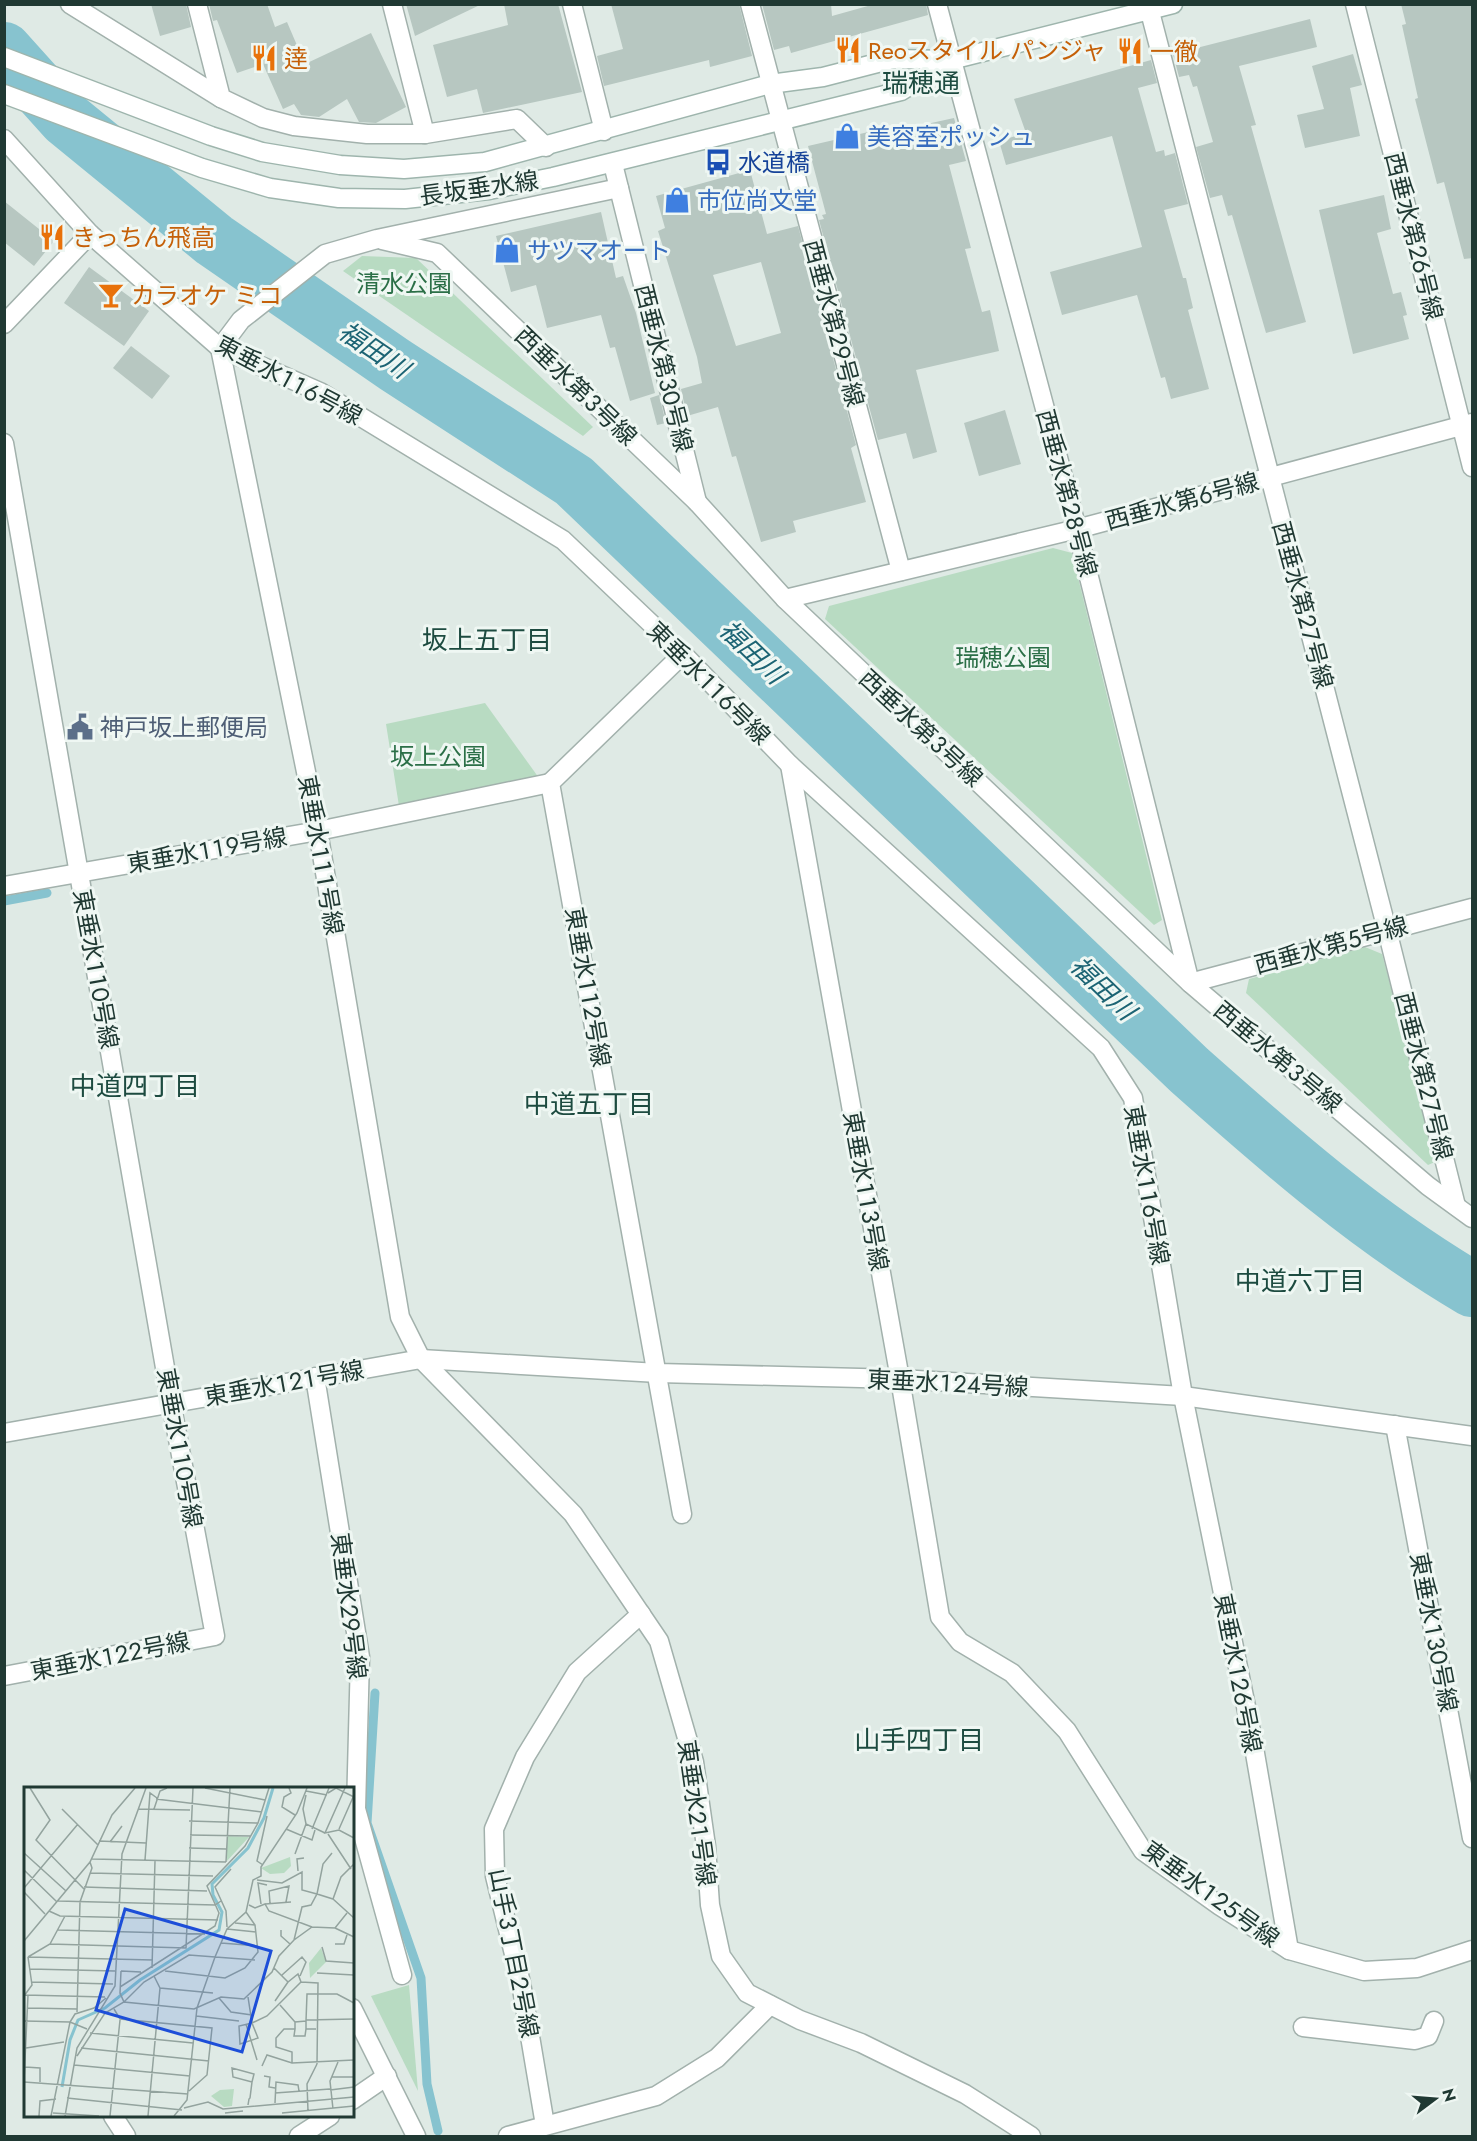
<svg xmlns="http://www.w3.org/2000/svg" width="1477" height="2141" font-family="Jost,'Noto Sans JP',sans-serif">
	<rect width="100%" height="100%" fill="#dfeae5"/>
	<g fill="#b8dbc2">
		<polygon points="362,256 416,258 593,427 583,436 343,271"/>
		<polygon points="1053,548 1072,553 1162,920 1154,925 825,619 829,606"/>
		<polygon points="485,703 539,778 399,806 386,724"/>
		<polygon points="1365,947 1382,954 1437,1161 1428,1165 1246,993 1249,979"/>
		<polygon points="409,1985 418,2091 371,1996"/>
	</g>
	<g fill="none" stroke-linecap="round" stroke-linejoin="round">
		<g stroke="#87c3cf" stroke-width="9">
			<polyline points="4,901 47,893"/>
			<polyline points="375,1693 367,1823 421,1978 427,2084 438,2131"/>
		</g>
		<path stroke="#87c3cf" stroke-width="56" d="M4,50L66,119L214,240L395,365L574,481L1189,1070C1279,1150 1368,1228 1472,1289"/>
	</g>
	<g fill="#b7c7c1" fill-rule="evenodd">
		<polygon points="151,4 186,4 191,27 160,36"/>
		<polygon points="209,4 267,4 275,27 287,22 305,64 371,33 406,107 376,123 359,122 347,99 319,117 301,115 294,104 283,109 263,64 237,73 217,20 213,21"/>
		<polygon points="406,4 482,4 415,36"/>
		<polygon points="504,4 558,4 582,92 483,113 477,89 447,97 433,45 508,25"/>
		<polygon points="611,4 739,4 752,56 710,67 709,60 604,86 597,56 623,49"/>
		<polygon points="762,4 831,4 832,16 875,4 926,4 928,15 791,53 789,46 774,50"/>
		<polygon points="1401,4 1473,4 1473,258 1464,259 1444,182 1437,184 1415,99 1418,98 1402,25 1406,24"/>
		<polygon points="1310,19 1317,47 1239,66 1256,125 1251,126 1306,322 1266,333 1232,215 1228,216 1222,195 1210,198 1196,147 1213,142 1197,86 1193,87 1189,75 1179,77 1173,54"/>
		<polygon points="1353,54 1362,85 1350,88 1360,136 1305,148 1297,115 1324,109 1312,66"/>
		<polygon points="1151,60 1157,83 1138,88 1156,152 1164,150 1165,156 1175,153 1188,204 1164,210 1183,278 1186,278 1193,308 1188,310 1209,389 1171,399 1165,377 1161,378 1137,295 1062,315 1050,272 1142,247 1112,136 1006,165 999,141 1026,133 1014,99"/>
		<polygon points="954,118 966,161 949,165 971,248 965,249 982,312 990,310 999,351 916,370 937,452 913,459 906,433 878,440 819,220 824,219 822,215 826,214 808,146 877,130 878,134 903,126 904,129"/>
		<path d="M750,170L767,234L798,226L856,445L851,448L866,502L793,521L796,532L761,542L736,456L732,457L718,407L687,416L681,389L702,383L697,357L658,231L665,228L656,196ZM761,262L781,333L736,346L713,275Z"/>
		<polygon points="1384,195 1391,229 1377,233 1393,294 1401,292 1407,315 1403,316 1409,339 1353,354 1319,210"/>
		<polygon points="4,201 54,241 34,266 4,242"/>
		<polygon points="601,212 616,278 623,276 636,313 655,393 630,401 615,347 610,348 601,315 547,328 536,285 511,292 496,236"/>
		<polygon points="89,267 149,311 124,346 64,303"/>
		<polygon points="131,346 170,376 152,399 113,368"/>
		<polygon points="659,395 666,423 657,425 650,398"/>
		<polygon points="1005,410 1021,464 979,476 964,423"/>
	</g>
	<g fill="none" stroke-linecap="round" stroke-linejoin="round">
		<g stroke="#a2b1ac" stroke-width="21">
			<g id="minor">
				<polyline points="197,4 221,98 263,118 294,126 367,134 425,134 517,119 546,147"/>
				<polyline points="392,4 425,134"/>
				<polyline points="572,4 604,131"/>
				<polyline points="750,4 901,571"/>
				<polyline points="937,4 1077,529 1190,983 1472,908"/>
				<polyline points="1148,4 1387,930 1456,1206"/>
				<polyline points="1355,4 1472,467"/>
				<polyline points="4,139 90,234 220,348 320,392 563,540 683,654 790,765 1101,1048 1133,1098 1183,1396 1252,1736 1289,1950"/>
				<polyline points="613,164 697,502"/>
				<polyline points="619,188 377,239 325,254 241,320 220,348 318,831 400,1317 421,1359 573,1514 659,1641 694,1762 706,1846 710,1905 721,1956 747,1993 800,2020 861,2043 965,2094 1031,2136"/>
				<polyline points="382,240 437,253 697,502 785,599 1190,983 1428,1186 1472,1218"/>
				<polyline points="4,324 90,234"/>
				<polyline points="4,443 171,1402 215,1636 4,1676"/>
				<polyline points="785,599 1077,529 1472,423"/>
				<polyline points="790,765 900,1379 940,1617 960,1642 1012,1673 1067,1731 1143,1851 1220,1906 1289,1950 1364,1971 1417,1968 1472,1950"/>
				<polyline points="4,886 318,831 550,783"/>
				<polyline points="315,1377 360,1657 356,1809 402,1975"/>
				<polyline points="1395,1425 1472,1838"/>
				<polyline points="4,1433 421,1359 658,1373 900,1379 1183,1396 1472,1436"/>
				<polyline points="682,1514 550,783 683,654"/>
				<polyline points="352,2008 416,2136"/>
				<polyline points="1303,2027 1415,2040 1428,2036 1434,2021"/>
				<polyline points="352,2100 387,2076"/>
				<polyline points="113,2116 126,2136"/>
				<polyline points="545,2125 521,1983 495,1876 494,1829 525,1757 577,1672 641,1614"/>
				<polyline points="299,2136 330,2116"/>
				<polyline points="508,2136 656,2096 717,2058 770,2005"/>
			</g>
		</g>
		<g stroke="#a2b1ac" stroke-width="21">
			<polyline id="tertiary" points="70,4 221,98"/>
		</g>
		<g stroke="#9eb5ad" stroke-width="21">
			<g id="secondary">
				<polyline points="4,57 211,136 262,152 340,165 404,169 485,162 770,84 823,77 893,59 951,60 1173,4"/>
				<polyline points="4,94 202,168 270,188 339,198 405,199 489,190 553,177 901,91 951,60"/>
			</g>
		</g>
		<use href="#minor" stroke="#fff" stroke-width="18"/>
		<use href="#tertiary" stroke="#fff" stroke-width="18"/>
		<use href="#secondary" stroke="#fff" stroke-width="18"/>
	</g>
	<defs>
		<g id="restaurant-bare" transform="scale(2.07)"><path d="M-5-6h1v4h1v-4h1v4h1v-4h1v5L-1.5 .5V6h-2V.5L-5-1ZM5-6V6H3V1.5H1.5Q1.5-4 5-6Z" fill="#e8710a" stroke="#eff7f3" stroke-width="2.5" paint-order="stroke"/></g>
		<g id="shop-bare" transform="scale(2.07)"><path d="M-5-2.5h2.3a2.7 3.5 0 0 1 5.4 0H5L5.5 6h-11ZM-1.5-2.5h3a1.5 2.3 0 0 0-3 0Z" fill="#3f7fe0" stroke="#eff7f3" stroke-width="2.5" paint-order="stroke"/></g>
		<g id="bus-bare" transform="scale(2.07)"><path d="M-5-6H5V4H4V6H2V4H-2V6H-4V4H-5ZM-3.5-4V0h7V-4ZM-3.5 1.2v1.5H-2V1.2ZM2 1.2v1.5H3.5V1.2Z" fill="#1a4fb4" stroke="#eff7f3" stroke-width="2.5" paint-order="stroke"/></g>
		<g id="bar-bare" transform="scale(2.07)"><path d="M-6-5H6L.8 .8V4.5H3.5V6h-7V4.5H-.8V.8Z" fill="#e8710a" stroke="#eff7f3" stroke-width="2.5" paint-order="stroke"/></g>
		<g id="civic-bare" transform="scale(2.07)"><path d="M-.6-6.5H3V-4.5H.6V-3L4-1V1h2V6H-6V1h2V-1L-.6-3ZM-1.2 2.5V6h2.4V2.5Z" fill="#5c6f8a" stroke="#eff7f3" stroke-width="2.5" paint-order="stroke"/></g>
	</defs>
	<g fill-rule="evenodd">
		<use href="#restaurant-bare" x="848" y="50"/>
		<use href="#restaurant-bare" x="1130" y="51"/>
		<use href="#restaurant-bare" x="264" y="58"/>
		<use href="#shop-bare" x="847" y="136"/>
		<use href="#bus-bare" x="718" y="162"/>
		<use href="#shop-bare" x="677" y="200"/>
		<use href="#restaurant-bare" x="52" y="237"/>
		<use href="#shop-bare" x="507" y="250"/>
		<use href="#bar-bare" x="111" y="295"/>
		<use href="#civic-bare" x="80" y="727"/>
	</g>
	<g text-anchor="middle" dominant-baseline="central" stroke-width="6" stroke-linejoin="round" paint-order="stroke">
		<g font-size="24" fill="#c56008" stroke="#eff7f3" text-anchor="start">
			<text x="868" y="50">Reoスタイル パンジャ</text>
			<text x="1150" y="51">一徹</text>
			<text x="284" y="58">逹</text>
			<text x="72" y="237">きっちん飛高</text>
			<text x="131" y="295">カラオケ ミコ</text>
		</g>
		<g font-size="24" fill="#366cbe" stroke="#eff7f3" text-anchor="start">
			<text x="867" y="136">美容室ポッシュ</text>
			<text x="697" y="200">市位尚文堂</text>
			<text x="527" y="250">サツマオート</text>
		</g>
		<g font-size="24" fill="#164399" stroke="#eff7f3" text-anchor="start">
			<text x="738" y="162">水道橋</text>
		</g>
		<g font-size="24" fill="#203933" stroke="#eff7f3">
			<text transform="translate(479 188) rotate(-8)">長坂垂水線</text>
			<text transform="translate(1414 236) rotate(76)">西垂水第２６号線</text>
			<text transform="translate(834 323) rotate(75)">西垂水第２９号線</text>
			<text transform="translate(664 368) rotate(76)">西垂水第３０号線</text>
			<text transform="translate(289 380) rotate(28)">東垂水１１６号線</text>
			<text transform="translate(576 386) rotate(44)">西垂水第３号線</text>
			<text transform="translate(1067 493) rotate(75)">西垂水第２８号線</text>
			<text transform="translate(1182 501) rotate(-15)">西垂水第６号線</text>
			<text transform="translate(1303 605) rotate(75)">西垂水第２７号線</text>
			<text transform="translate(709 683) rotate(45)">東垂水１１６号線</text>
			<text transform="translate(921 728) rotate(43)">西垂水第３号線</text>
			<text transform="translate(207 850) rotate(-10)">東垂水１１９号線</text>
			<text transform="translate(321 855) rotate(80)">東垂水１１１号線</text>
			<text transform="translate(1331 945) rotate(-15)">西垂水第５号線</text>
			<text transform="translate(96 969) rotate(80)">東垂水１１０号線</text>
			<text transform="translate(588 987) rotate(80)">東垂水１１２号線</text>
			<text transform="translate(1278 1057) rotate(40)">西垂水第３号線</text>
			<text transform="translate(1424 1076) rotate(76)">西垂水第２７号線</text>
			<text transform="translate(1147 1185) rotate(80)">東垂水１１６号線</text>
			<text transform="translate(866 1191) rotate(80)">東垂水１１３号線</text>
			<text transform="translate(284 1383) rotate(-10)">東垂水１２１号線</text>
			<text transform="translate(948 1383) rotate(3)">東垂水１２４号線</text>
			<text transform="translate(180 1448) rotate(80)">東垂水１１０号線</text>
			<text transform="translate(349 1606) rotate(83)">東垂水２９号線</text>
			<text transform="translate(1434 1632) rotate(79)">東垂水１３０号線</text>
			<text transform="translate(110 1656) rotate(-11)">東垂水１２２号線</text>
			<text transform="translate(1238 1673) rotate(79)">東垂水１２６号線</text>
			<text transform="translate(697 1813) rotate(82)">東垂水２１号線</text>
			<text transform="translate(1211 1894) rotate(36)">東垂水１２５号線</text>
			<text transform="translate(514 1953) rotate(79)">山手３丁目２号線</text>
		</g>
		<g font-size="24" fill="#2b6f47" stroke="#eff7f3">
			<text x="404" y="283">清水公園</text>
			<text x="1003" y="657">瑞穂公園</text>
			<text x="438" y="756">坂上公園</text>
		</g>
		<g font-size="24" fill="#4e5e75" stroke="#eff7f3" text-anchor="start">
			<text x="100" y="727">神戸坂上郵便局</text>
		</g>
		<g font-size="26" fill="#1d4b40" stroke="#eff7f3">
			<text x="921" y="83">瑞穂通</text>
			<text x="487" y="640">坂上五丁目</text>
			<text x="135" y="1086">中道四丁目</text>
			<text x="589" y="1104">中道五丁目</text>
			<text x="1300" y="1281">中道六丁目</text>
			<text x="919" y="1740">山手四丁目</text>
		</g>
		<g font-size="26" font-style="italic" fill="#1c6474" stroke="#eff7f3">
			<text transform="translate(374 350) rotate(34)">福田川</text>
			<text transform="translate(752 652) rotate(44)">福田川</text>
			<text transform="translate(1103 988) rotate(44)">福田川</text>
		</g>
	</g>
	<g transform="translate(24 1787)">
		<rect width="330" height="330" fill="#dfeae5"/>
		<path d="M203,49L225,50L203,74ZM266,70L267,79L260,86L246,87L237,81ZM297,161L302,175L286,191L285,176ZM210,302L208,319L200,320L187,309L196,303Z" fill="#b8dbc2"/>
		<path fill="none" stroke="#87c3cf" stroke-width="3" d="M38,300L46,253L54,233L81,221L116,193L195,143L198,125L189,108L188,97L224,61L240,31L249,1"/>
		<path fill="none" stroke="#93a39e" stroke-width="1.5" d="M6,1L26,33L12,53L60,102M181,1L241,13M265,1L267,6L260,10L258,20L271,28M321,1L301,46L315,43L330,51M282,4L303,8M304,6L312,1L330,10M282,8L279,22L282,37L301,46M132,12L238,25M38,22L74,58M114,22L166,23M130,22L136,4L143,1M165,34L234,36M262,42L288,53L291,43M288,42L305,1M315,42L330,8M304,47L327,82M166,48L227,49M75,54L122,56M86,55L98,39M165,61L202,62M0,66L42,104M271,67L282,37M68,72L202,75M121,73L126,6L133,11M202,75L206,1M239,78L233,74L243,29M0,83L33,115M274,84L273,72L280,71M66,86L189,89M233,93L258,96L278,85V103L293,107L299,77L308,66M60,100L183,104M0,101L54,37M0,105L21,127M309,112L330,131M34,114L191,118L197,114M246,116L245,104L265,99L262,115M237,117L234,96L243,98M241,117L267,115M225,118L231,121L241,117L245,124L288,140M25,124L36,129L194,133M211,136L231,138M203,140L202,124L191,100L207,82M311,141L330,150M203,142L232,145M34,143L181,147M257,143V149L266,157M270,153L278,120L287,118L293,107L309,112L317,90L330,77M0,154L66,75L88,28L111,1M197,156L234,159M26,157L162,161L169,1M311,157H320L323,148M298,160L302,174L330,176M4,170L129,173M4,170L26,157L41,129M128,181L131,74M250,181L264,195L274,187L277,195M6,182L91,184M97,184L96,206L100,215L170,222L197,210L220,212L248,185L255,169L270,153L288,140L311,141L323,126M97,184L117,185M141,184L201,191L221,181L234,165L231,138L222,125M293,186L330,188M258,188L278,170L282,175L276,189M130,189L136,201L189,206M8,195L89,197M96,200L191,139L195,126L183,99L221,59L234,36L245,1M1,208L81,210M0,209L8,198L4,170M224,210L228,236L234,251L216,257L215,239L228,236L243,229L277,195L294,196L293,277M195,211L207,225L228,228M251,214L264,195M256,218L271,235M4,221L53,222M90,222L96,232L188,241L183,288L165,304M53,225L56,115L68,81L66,75M172,229L215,234M282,233L330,232M0,234L46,235L63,242M282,234L283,207H313L330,216M222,237L233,273M271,242V235L282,234V242M66,246L169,256M2,261L40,255M57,261L185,274M53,269L81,226L100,215L120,195L165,168L231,173M268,276V265L252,260V251L260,242H271L270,249H281L282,242H292M50,278L166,289M238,279L243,268L268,276L330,273M1,280L16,281V295M240,289L246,290L245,300L251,301M308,290H330M0,294L4,208M0,295L164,307M306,303L330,300M251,306L306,302M43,311L158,323M251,316L252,295L274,298L275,304M224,318L225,312L226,311L228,295L230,287L208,281L209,290L228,295M160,321L184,315L199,322L330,310M309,322L306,294L314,275M284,324L283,297L293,277M29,326L75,329M201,326L219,324M258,326L330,319M15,329L16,314L32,312M27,329L46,235L51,227L70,221L82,211M41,329L53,261L91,199L98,67L122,1M86,329L96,233M124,329L136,201M150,329L163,313L173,221L191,170L203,142L222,125L229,93L237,89V80L273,26L283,1"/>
		<path fill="#1d4ed8" fill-opacity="0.15" stroke="#1d4ed8" stroke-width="3" d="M101,122L247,164L218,265L72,223Z"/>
		<rect width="330" height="330" fill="none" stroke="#203933" stroke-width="3"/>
	</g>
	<rect width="1477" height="2141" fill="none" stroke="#203933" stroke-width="12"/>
	<g transform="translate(1435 2099) rotate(74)" stroke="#eff7f3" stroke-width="4.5" paint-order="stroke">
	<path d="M0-4.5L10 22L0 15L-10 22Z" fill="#203933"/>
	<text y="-9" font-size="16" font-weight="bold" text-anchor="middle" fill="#203933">N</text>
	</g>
</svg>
